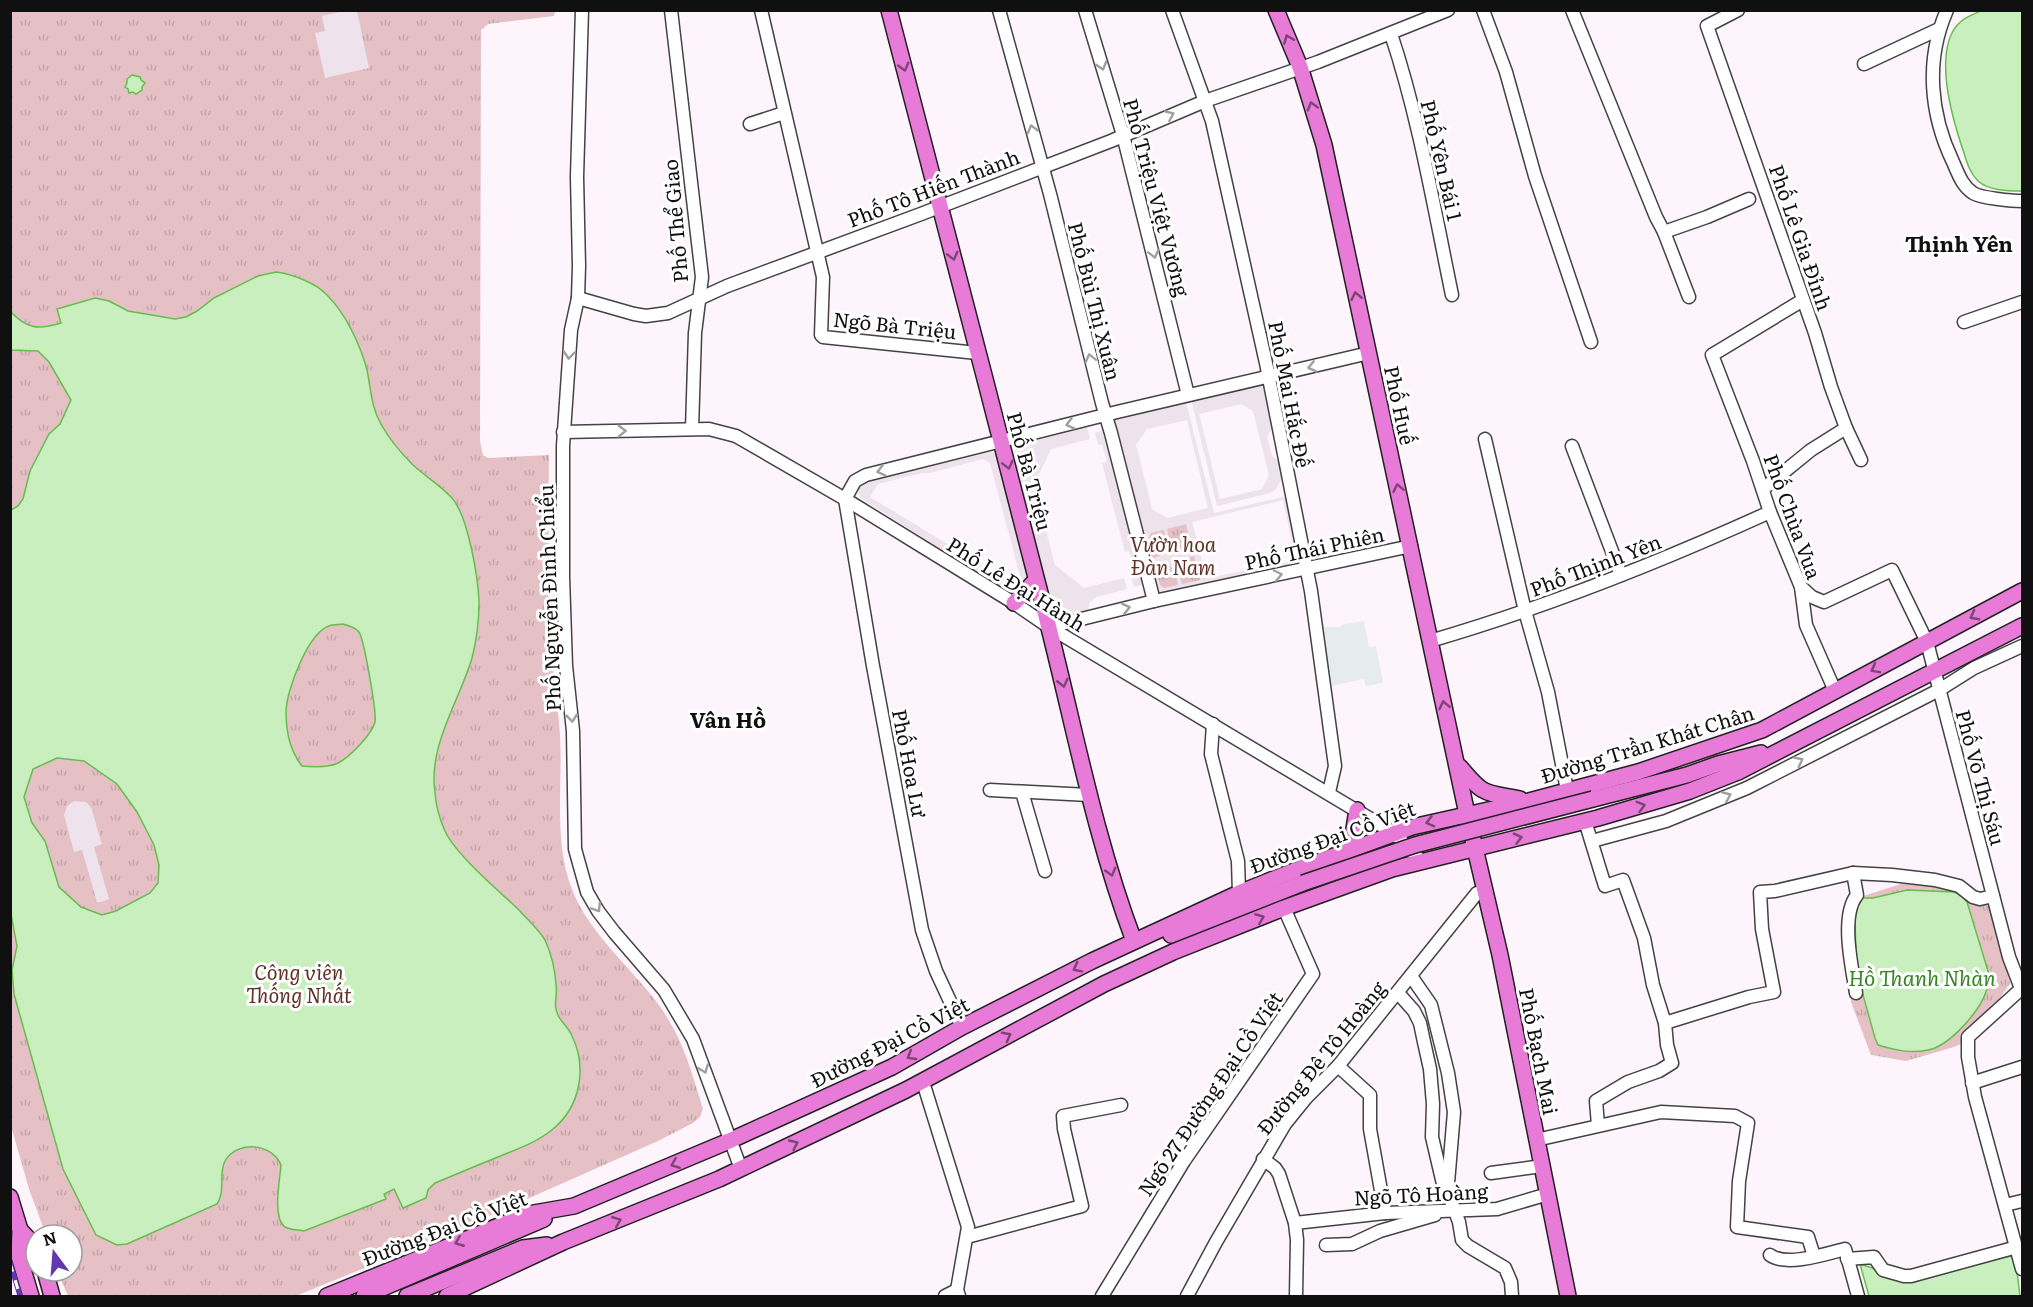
<svg xmlns="http://www.w3.org/2000/svg" width="2033" height="1307" font-family="Literata,serif">
	<defs>
		<pattern id="park-tufts" width="24" height="20" patternUnits="userSpaceOnUse" patternTransform="scale(1.5)"><rect width="24" height="20" fill="#e5c1c6"/><path d="M3 7l-1-3M5 7V3M7 7l1-3M15 17l-1-3M17 17v-4M19 17l1-3" fill="none" stroke="#c3a5a9"/></pattern>
	</defs>
	<rect width="100%" height="100%" fill="#fef4fc"/>
	<polygon fill="#e6ebed" points="1364,621 1369,647 1376,646 1383,683 1366,686 1364,679 1332,686 1323,627 1340,627 1341,625"/>
	<g fill="url(#park-tufts)">
		<path d="M10,11H555L554,16L488,24L481,30L480,441L483,455L488,458L549,455C548,526 548,597 553,668C555,691 559,713 560,736C563,786 553,841 572,889C590,936 633,968 661,1008C683,1039 692,1073 703,1109L700,1117L693,1123L658,1141L457,1230L296,1296H68L57,1271H72V1235H46L29,1189L11,1126Z"/>
		<polygon points="1192,522 1207,585 1160,593 1158,590 1142,534"/>
		<polygon points="1901,884 1951,886 1976,893 1992,911 2010,983 1974,1038 1954,1047 1906,1061 1871,1055 1851,1002 1842,915 1854,899"/>
	</g>
	<g fill="#eee2ed" fill-rule="evenodd">
		<polygon points="348,10 357,11 369,68 325,78 315,33 325,31 322,16"/>
		<path d="M1261,383L1265,389L1273,426L1267,437L1272,456L1280,462L1283,476L1276,489L1270,493L1217,506L1191,399ZM1241,404L1253,411L1269,475L1262,489L1220,499L1199,414Z"/>
		<path d="M1186,402L1214,513L1287,496L1300,557L1294,565L1164,594L1160,593L1156,587L1114,421V418ZM1187,420L1208,508L1167,518L1152,509L1136,445L1147,429ZM1283,500L1295,555L1290,562L1206,578L1192,522ZM1186,524L1192,548L1179,551L1170,542L1167,529ZM1164,530L1167,543L1164,554L1153,558L1148,539L1151,533ZM1194,556L1200,580L1182,584L1178,571L1181,560ZM1167,563L1175,571L1178,585L1164,588L1160,585L1155,566Z"/>
		<polygon points="1086,423 1090,439 1051,449 1034,485 1055,565 1084,588 1124,578 1127,589 1096,597 1090,602 1088,610 1070,613 1052,604 1050,601 1033,536 1041,525 1039,511 1033,506 1025,506 1013,458 1015,449 1020,441"/>
		<polygon points="1106,430 1145,584 1134,587 1129,570 1134,569 1129,551 1125,552 1102,463 1107,462 1102,444 1098,445 1095,433"/>
		<path d="M989,449L998,457L1030,578L1017,592L1006,590L859,497V488L867,480ZM983,459L990,463L1021,580L1013,584L870,497L878,484L922,473H930Z"/>
		<polygon points="74,801 86,802 91,807 102,844 94,847 109,899 101,902 97,902 82,850 74,852 64,815 67,806"/>
	</g>
	<g fill="#caefbe" stroke="#66bd4e" stroke-width="1.5" fill-rule="evenodd">
		<path d="M1983,10L2022,11V191C2009,191 1989,191 1978,181C1970,173 1967,163 1964,153C1953,121 1936,62 1953,31C1960,19 1971,15 1983,10Z"/>
		<polygon points="132,75 140,77 141,80 145,83 142,87 142,90 136,94 133,92 129,93 128,89 125,87 127,83 127,79"/>
		<path d="M276,272C292,274 316,283 327,295C346,314 360,344 367,370C371,389 371,407 381,424C389,439 401,453 413,465C425,476 440,485 452,498C468,516 478,577 479,601C479,620 477,639 472,658C459,702 428,745 435,793C436,806 440,820 445,831C456,855 499,891 519,910C527,919 539,930 545,940C551,953 555,970 556,984C558,996 552,1006 559,1017C563,1024 569,1028 572,1036C587,1067 581,1106 553,1129C539,1141 520,1148 503,1155C480,1164 457,1174 435,1183L428,1190L426,1198L403,1208L394,1189L384,1194L386,1199L304,1231C298,1230 291,1230 285,1227C272,1218 280,1179 281,1165C272,1143 237,1140 225,1161C218,1174 226,1191 217,1204L127,1244L117,1245L96,1235L63,1169L14,994L12,970L17,946L10,909L11,510L18,506L23,499L30,471L49,434L60,424L71,400L49,362L38,351L11,350V312C27,329 38,330 61,323L57,309L95,298L109,301L128,311L175,319L186,317L197,311L214,298L258,276ZM343,624C349,626 355,627 359,632C364,639 377,714 375,722C372,734 350,757 338,763C328,768 313,767 302,766C290,751 286,731 286,712C286,691 308,633 329,626C333,624 339,625 343,624ZM57,758L84,761L117,784L137,812L154,845L159,865L158,883L150,893L116,911L102,915L81,907L59,887L45,841L32,823L24,797L33,769Z"/>
		<path d="M1907,890L1954,892L1961,895L1967,902L1988,971C1988,977 1989,983 1987,989C1981,1010 1950,1046 1928,1050C1910,1054 1895,1050 1878,1045L1875,1038L1856,970L1855,908L1861,898H1873Z"/>
		<polygon points="2015,1255 2020,1296 1869,1296 1860,1264 1909,1280"/>
	</g>
	<g fill="none" stroke-linecap="round" stroke-linejoin="round">
		<g stroke="#434343" stroke-width="15">
			<g id="minor">
				<polyline points="582,10 577,177 579,266 578,298 571,330 563,446 563,577 566,666 573,731 575,849 587,892 598,911 614,932 664,990 693,1039 741,1169"/>
				<polyline points="671,10 702,277 695,333 692,429"/>
				<polyline points="761,10 823,277 821,335 823,337 977,353"/>
				<polyline points="999,10 1050,194 1102,403 1111,433 1154,601"/>
				<polyline points="1085,10 1123,135 1188,395"/>
				<polyline points="1172,10 1212,121 1266,363 1311,591 1335,766 1329,792"/>
				<polyline points="1483,10 1506,72 1535,176 1591,342"/>
				<polyline points="1572,10 1656,217 1664,232 1689,297"/>
				<polyline points="1738,10 1707,26 1815,333 1831,387 1846,428 1861,460"/>
				<path d="M1947,10C1925,60 1930,114 1953,162C1958,173 1962,186 1973,193C1980,198 2013,201 2022,201"/>
				<path d="M1391,34C1419,118 1434,208 1452,295"/>
				<polyline points="1864,64 1939,29"/>
				<polyline points="750,124 784,113"/>
				<polyline points="1664,232 1707,217 1749,199"/>
				<polyline points="578,298 634,314 646,316 668,313 727,286 921,214 1111,141 1205,101 1318,62 1448,10"/>
				<polyline points="1803,300 1712,355 1753,461 1770,512 1801,587 1806,625 1835,691"/>
				<polyline points="1964,322 2022,302"/>
				<polyline points="563,432 709,429 736,436 845,499 1014,603 1049,627 1394,833 1421,861"/>
				<polyline points="1485,439 1525,611 1548,692 1567,790"/>
				<polyline points="1572,446 1621,575"/>
				<polyline points="1763,489 1811,450 1846,428"/>
				<polyline points="845,499 855,481 866,475 1117,412 1369,353"/>
				<polyline points="845,499 873,666 922,930 936,971 962,1027"/>
				<polyline points="1801,587 1812,597 1824,602 1892,570 1927,642 2009,957 2022,991"/>
				<polyline points="1049,627 1154,601 1411,546"/>
				<path d="M1430,641C1547,607 1660,562 1770,512"/>
				<polyline points="1213,724 1211,754 1238,861 1239,893"/>
				<polyline points="990,790 1089,795"/>
				<polyline points="1022,792 1045,871"/>
				<polyline points="1585,821 1605,886 1623,880 1644,938 1653,985 1665,1023 1667,1045 1672,1063 1659,1071 1628,1082 1596,1101 1598,1125"/>
				<polyline points="1592,841 1666,821 1747,788 1939,690 1974,668 2022,646"/>
				<path d="M1853,873L1857,895C1840,916 1852,967 1856,993"/>
				<polyline points="1411,976 1431,1005 1448,1073 1454,1112 1448,1183 1449,1195 1459,1222 1462,1240 1468,1246 1505,1268 1511,1282 1512,1296"/>
				<polyline points="2021,989 1968,1037 1968,1057 1975,1097 2022,1269"/>
				<polyline points="1398,993 1414,1011 1420,1023 1424,1042 1430,1069 1433,1104 1432,1137 1443,1184"/>
				<polyline points="1665,1023 1749,997 1774,992 1762,929 1760,892 1775,891 1853,873 1892,875 1935,880 1959,886 1973,897 1980,899 1993,896"/>
				<polyline points="1338,1066 1370,1095 1370,1129 1385,1213"/>
				<polyline points="923,1082 968,1227 957,1290 959,1296"/>
				<polyline points="1972,1083 2022,1067"/>
				<polyline points="1536,1140 1661,1112 1735,1116 1748,1123 1739,1181 1737,1227 1808,1237 1814,1256"/>
				<polyline points="1263,1159 1275,1168 1279,1174 1295,1223 1297,1240 1296,1296"/>
				<polyline points="1491,1173 1542,1166"/>
				<polyline points="2005,1205 2022,1201"/>
				<polyline points="1295,1223 1385,1213 1497,1209 1548,1194"/>
				<polyline points="967,1237 1082,1206 1064,1129 1063,1116 1121,1105"/>
				<polyline points="1326,1245 1352,1244 1380,1231 1435,1215"/>
				<path d="M1770,1255C1786,1267 1826,1254 1845,1249L1858,1296"/>
				<polyline points="1847,1259 1874,1257 1883,1270 1904,1276 1911,1276 2017,1247"/>
				<polyline points="945,1296 957,1290"/>
				<polyline points="1102,1296 1184,1161 1313,974 1284,908"/>
				<polyline points="1187,1296 1216,1242 1285,1124 1306,1098 1338,1066 1477,893 1485,890"/>
			</g>
		</g>
		<g stroke="#212121" stroke-width="18">
			<g id="major">
				<path d="M889,10C942,215 996,419 1048,624C1075,730 1095,838 1134,941"/>
				<polyline points="1276,10 1300,67 1324,145 1467,814 1500,955 1568,1296"/>
				<polyline points="1014,603 1036,580"/>
				<path d="M1460,767C1484,796 1484,792 1520,799"/>
				<polyline points="1593,799 1687,775 1718,764 1761,753"/>
				<polyline points="1347,851 1353,835 1357,810"/>
				<polyline points="1171,935 1303,883"/>
				<polyline points="10,1197 20,1230 19,1256 31,1296"/>
				<polyline points="20,1230 36,1247"/>
				<polyline points="45,1271 52,1296"/>
				<polyline points="327,1296 528,1214 574,1206 729,1141 892,1067 962,1027 1092,961 1239,893 1291,872 1412,827 1529,801 1638,772 1762,730 2022,591"/>
				<polyline points="364,1296 544,1219"/>
				<polyline points="407,1296 523,1248 547,1245"/>
				<polyline points="447,1296 563,1242 719,1179 906,1090 1104,984 1173,952 1284,908 1392,869 1598,818 1690,791 1738,772 2022,626"/>
			</g>
		</g>
		<use href="#minor" stroke="#fff" stroke-width="12"/>
		<use href="#major" stroke="#e87ad8" stroke-width="15"/>
		<g stroke="#6138af" stroke-width="5">
			<polyline id="rail" points="10,1263 20,1296"/>
		</g>
		<use href="#rail" stroke="#fff" stroke-width="3" stroke-dasharray="9" stroke-linecap="butt"/>
		<g stroke="#212121" stroke-width="18" stroke-linecap="butt">
			<polyline id="major-bridge" points="1303,883 1415,845 1593,799"/>
		</g>
		<use href="#major-bridge" stroke="#e87ad8" stroke-width="15"/>
	</g>
	<defs><path id="oneway-chevron" d="M-2-3.5L2.5 0L-2 3.5" fill="none" stroke-width="1.6" stroke-linecap="round" stroke-linejoin="round" transform="scale(1.5)"/></defs>
	<g stroke="#7c4574">
		<use href="#oneway-chevron" transform="translate(1288 39) rotate(-112)"/>
		<use href="#oneway-chevron" transform="translate(904 67) rotate(75)"/>
		<use href="#oneway-chevron" transform="translate(1312 106) rotate(-106)"/>
		<use href="#oneway-chevron" transform="translate(953 256) rotate(76)"/>
		<use href="#oneway-chevron" transform="translate(1356 296) rotate(-102)"/>
		<use href="#oneway-chevron" transform="translate(1008 465) rotate(76)"/>
		<use href="#oneway-chevron" transform="translate(1398 488) rotate(-102)"/>
		<use href="#oneway-chevron" transform="translate(1974 616) rotate(152)"/>
		<use href="#oneway-chevron" transform="translate(1875 669) rotate(151)"/>
		<use href="#oneway-chevron" transform="translate(1063 683) rotate(77)"/>
		<use href="#oneway-chevron" transform="translate(1444 705) rotate(-102)"/>
		<use href="#oneway-chevron" transform="translate(1641 806) rotate(-16)"/>
		<use href="#oneway-chevron" transform="translate(1430 822) rotate(165)"/>
		<use href="#oneway-chevron" transform="translate(1518 838) rotate(-14)"/>
		<use href="#oneway-chevron" transform="translate(1111 872) rotate(74)"/>
		<use href="#oneway-chevron" transform="translate(1260 918) rotate(-22)"/>
		<use href="#oneway-chevron" transform="translate(1077 968) rotate(153)"/>
		<use href="#oneway-chevron" transform="translate(1007 1036) rotate(-28)"/>
		<use href="#oneway-chevron" transform="translate(911 1056) rotate(149)"/>
		<use href="#oneway-chevron" transform="translate(794 1144) rotate(-25)"/>
		<use href="#oneway-chevron" transform="translate(675 1164) rotate(158)"/>
		<use href="#oneway-chevron" transform="translate(617 1221) rotate(-22)"/>
		<use href="#oneway-chevron" transform="translate(459 1242) rotate(158)"/>
	</g>
	<g stroke="#9f9f9f">
		<use href="#oneway-chevron" transform="translate(1102 66) rotate(73)"/>
		<use href="#oneway-chevron" transform="translate(1170 115) rotate(-23)"/>
		<use href="#oneway-chevron" transform="translate(1032 129) rotate(-106)"/>
		<use href="#oneway-chevron" transform="translate(1154 254) rotate(76)"/>
		<use href="#oneway-chevron" transform="translate(569 355) rotate(95)"/>
		<use href="#oneway-chevron" transform="translate(1090 358) rotate(-104)"/>
		<use href="#oneway-chevron" transform="translate(1312 367) rotate(167)"/>
		<use href="#oneway-chevron" transform="translate(1070 424) rotate(166)"/>
		<use href="#oneway-chevron" transform="translate(622 431) rotate(-1)"/>
		<use href="#oneway-chevron" transform="translate(881 471) rotate(166)"/>
		<use href="#oneway-chevron" transform="translate(1278 575) rotate(-12)"/>
		<use href="#oneway-chevron" transform="translate(1126 608) rotate(-13)"/>
		<use href="#oneway-chevron" transform="translate(572 718) rotate(84)"/>
		<use href="#oneway-chevron" transform="translate(1799 761) rotate(-27)"/>
		<use href="#oneway-chevron" transform="translate(1727 796) rotate(-23)"/>
		<use href="#oneway-chevron" transform="translate(597 908) rotate(57)"/>
		<use href="#oneway-chevron" transform="translate(704 1069) rotate(70)"/>
	</g>
	<g text-anchor="middle" dominant-baseline="central" stroke-width="6" stroke-linejoin="round" paint-order="stroke">
		<g font-size="20" fill="#101010" stroke="#fff">
			<text transform="translate(1443 160) rotate(77)">Phố Yên Bái 1</text>
			<text transform="translate(933 187) rotate(-21)">Phố Tô Hiến Thành</text>
			<text transform="translate(1158 197) rotate(75)">Phố Triệu Việt Vương</text>
			<text transform="translate(674 221) rotate(-95)">Phố Thể Giao</text>
			<text transform="translate(1802 237) rotate(71)">Phố Lê Gia Đỉnh</text>
			<text transform="translate(1096 301) rotate(76)">Phố Bùi Thị Xuân</text>
			<text transform="translate(895 324) rotate(6)">Ngõ Bà Triệu</text>
			<text transform="translate(1291 394) rotate(79)">Phố Mai Hắc Đế</text>
			<text transform="translate(1401 405) rotate(78)">Phố Huế</text>
			<text transform="translate(1031 471) rotate(75)">Phố Bà Triệu</text>
			<text transform="translate(1794 516) rotate(70)">Phố Chùa Vua</text>
			<text transform="translate(1314 547) rotate(-12)">Phố Thái Phiên</text>
			<text transform="translate(1595 564) rotate(-21)">Phố Thịnh Yên</text>
			<text transform="translate(1017 583) rotate(32)">Phố Lê Đại Hành</text>
			<text transform="translate(548 598) rotate(-92)">Phố Nguyễn Đình Chiểu</text>
			<text transform="translate(1647 743) rotate(-17)">Đường Trần Khát Chân</text>
			<text transform="translate(911 763) rotate(79)">Phố Hoa Lư</text>
			<text transform="translate(1982 777) rotate(75)">Phố Võ Thị Sáu</text>
			<text transform="translate(1332 836) rotate(-20)">Đường Đại Cồ Việt</text>
			<text transform="translate(889 1041) rotate(-27)">Đường Đại Cồ Việt</text>
			<text transform="translate(1540 1051) rotate(79)">Phố Bạch Mai</text>
			<text transform="translate(1320 1057) rotate(-51)">Đường Đê Tô Hoàng</text>
			<text transform="translate(1209 1093) rotate(-56)">Ngõ 27 Đường Đại Cồ Việt</text>
			<text transform="translate(1421 1193) rotate(-3)">Ngõ Tô Hoàng</text>
			<text transform="translate(444 1227) rotate(-21)">Đường Đại Cồ Việt</text>
		</g>
		<g font-size="20" font-style="italic" fill="#603227" stroke="#fff">
			<text x="1173" y="543">Vườn hoa<tspan x="1173" dy="23">Đàn Nam</tspan></text>
			<text x="299" y="971">Công viên<tspan x="299" dy="23">Thống Nhất</tspan></text>
		</g>
		<g font-size="21" font-weight="bold" fill="#101010" stroke="#fff">
			<text x="1959" y="242">Thịnh Yên</text>
			<text x="728" y="718">Vân Hồ</text>
		</g>
		<g font-size="21" font-style="italic" fill="#368625" stroke="#fff">
			<text x="1922" y="976">Hồ Thanh Nhàn</text>
		</g>
	</g>
	<rect width="2033" height="1307" fill="none" stroke="#101010" stroke-width="24"/>
	<g transform="translate(54 1253) rotate(344)"><circle r="28" fill="#ffffff" stroke="#9f9f9f" stroke-width="1.5"/>
	<path d="M0-4.5L10 22L0 15L-10 22Z" fill="#6138af"/>
	<text y="-9" font-size="16" font-weight="bold" text-anchor="middle" fill="#101010">N</text>
	</g>
</svg>
